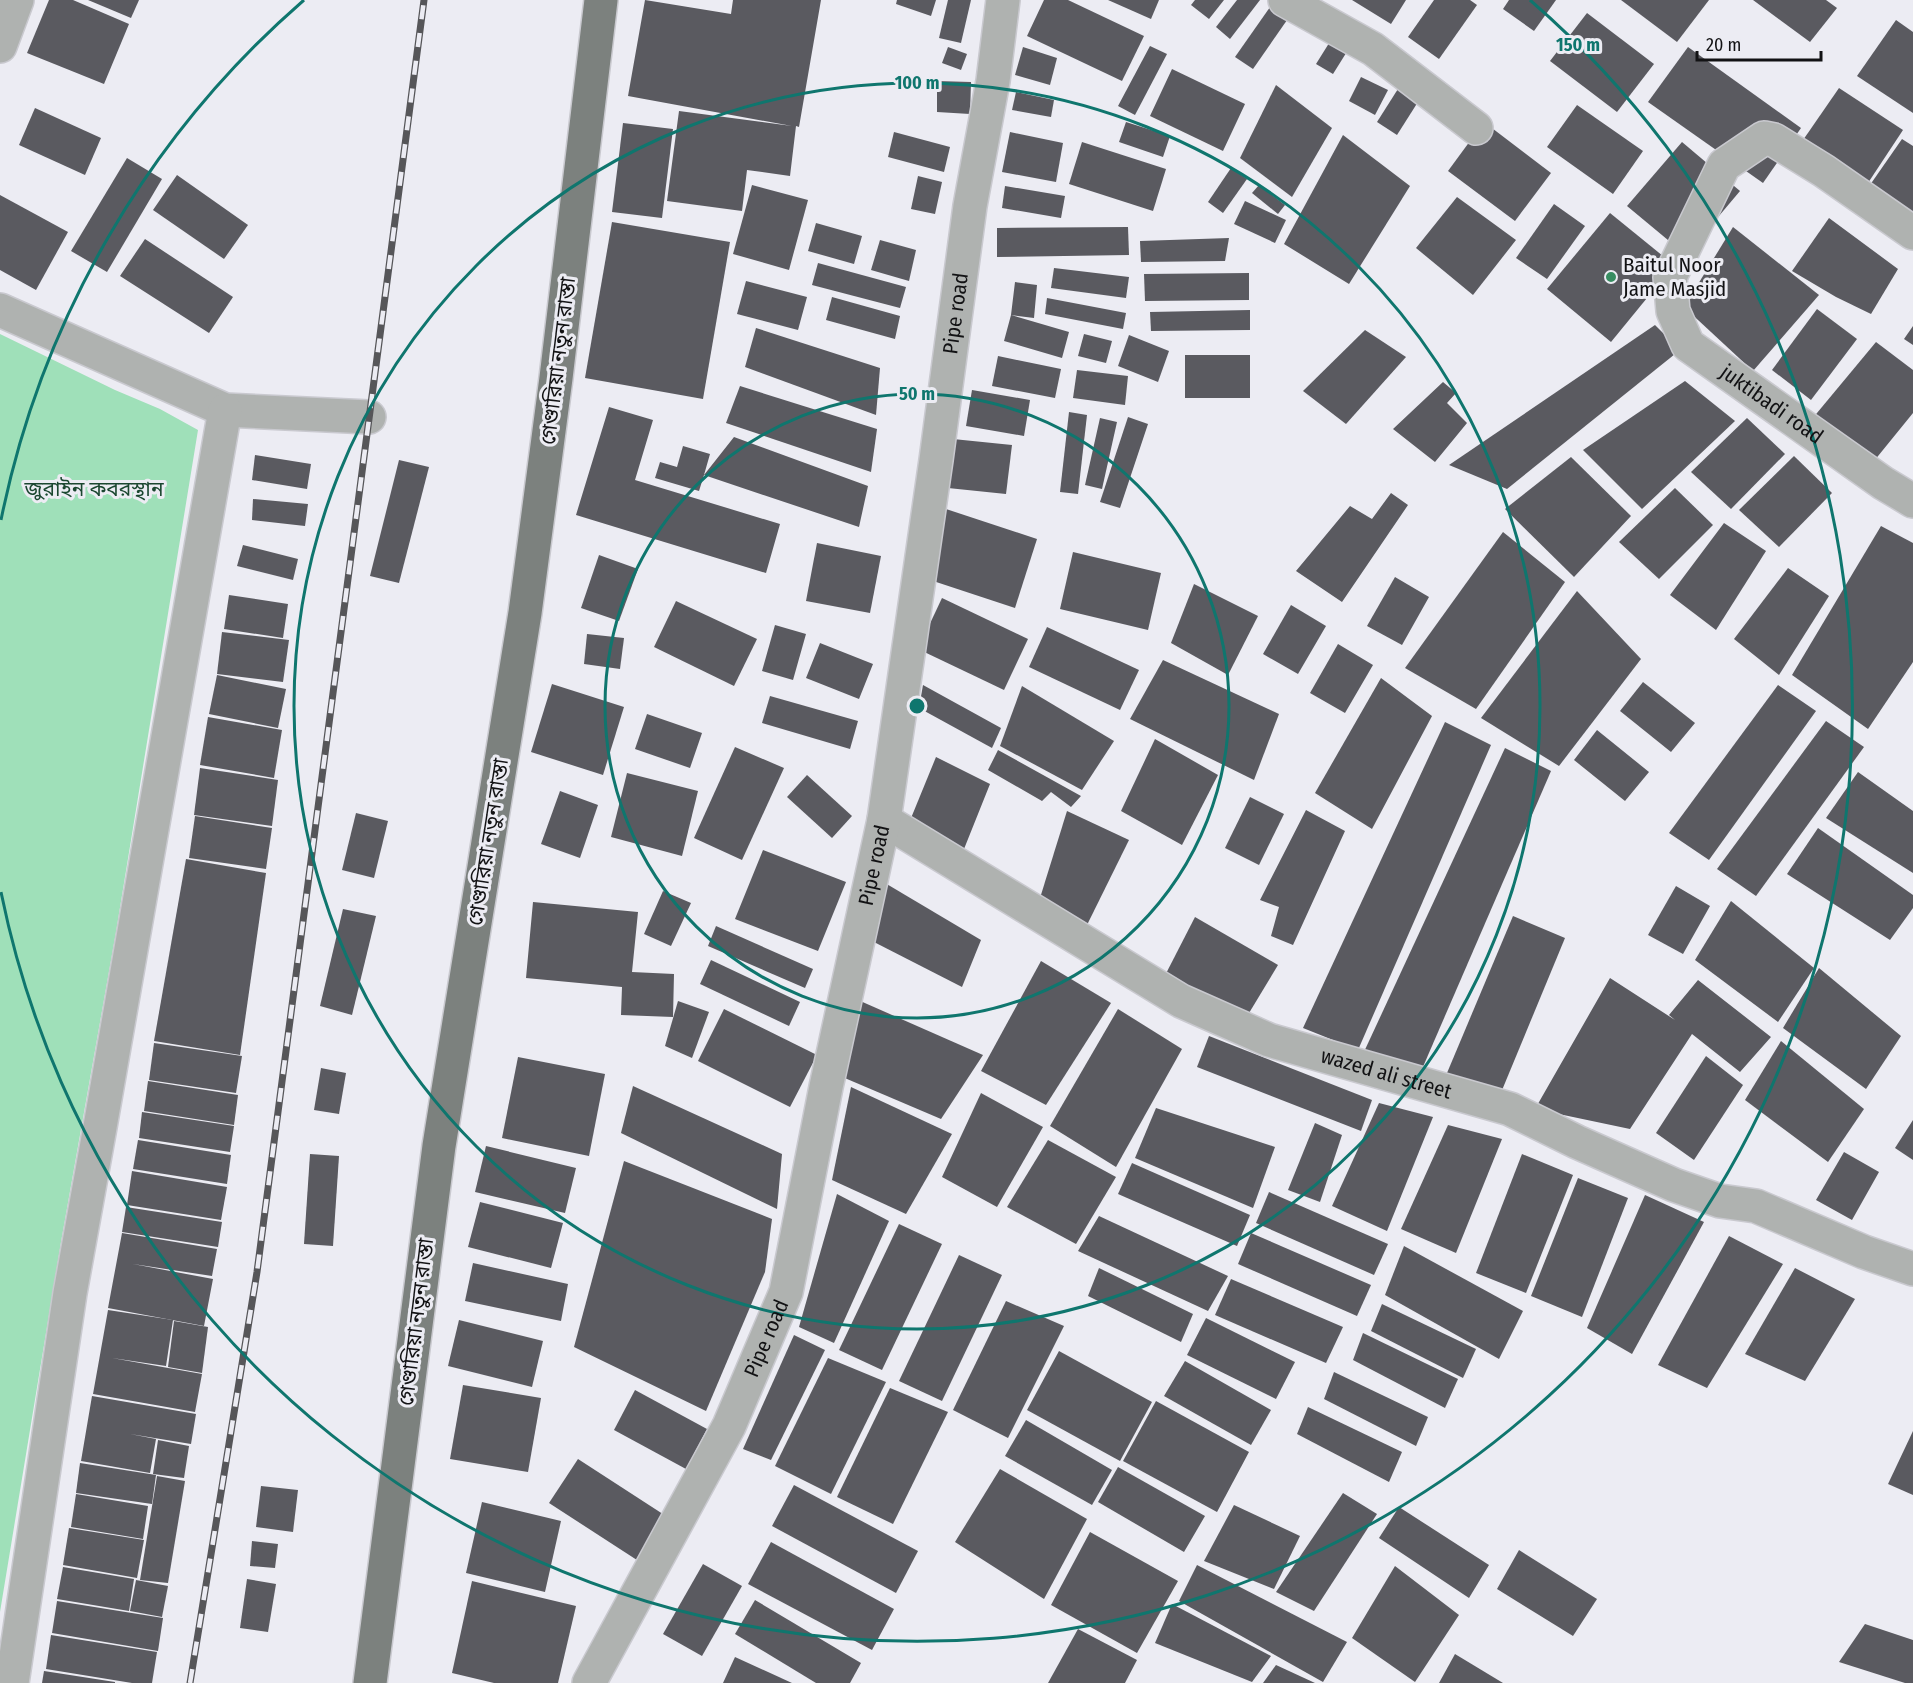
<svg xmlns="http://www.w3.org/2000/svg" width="1913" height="1683" font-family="'Fira Sans Condensed','Noto Sans Bengali',sans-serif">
	<rect width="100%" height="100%" fill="#ececf3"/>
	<polygon fill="#9fe0b9" points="0,334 115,390 160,409 198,430 116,932 61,1242 0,1612"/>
	<g fill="#5a5a60">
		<polygon points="49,0 73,0 129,24 104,84 27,53"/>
		<polygon points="88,0 139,0 131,18"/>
		<polygon points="645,0 731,14 733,0 821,0 799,127 796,126 790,176 747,170 742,211 667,201 679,111 792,126 628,96"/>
		<polygon points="897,0 936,0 931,16 896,4"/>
		<polygon points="948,0 971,0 961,43 939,38"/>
		<polygon points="1044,0 1068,0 1144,36 1122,81 1027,36"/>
		<polygon points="1108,0 1159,0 1151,19"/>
		<polygon points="1195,0 1224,0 1209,19 1191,5"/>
		<polygon points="1237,0 1260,0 1230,39 1216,27"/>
		<polygon points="1275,0 1301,0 1253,69 1235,57"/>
		<polygon points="1352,0 1406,0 1391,24"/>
		<polygon points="1434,0 1470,0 1477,5 1439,59 1408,37"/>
		<polygon points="1509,0 1556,0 1534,31 1503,9"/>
		<polygon points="1621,0 1709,0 1677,42"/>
		<polygon points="1753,0 1826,0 1837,8 1810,42"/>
		<polygon points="1587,13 1654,64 1617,112 1550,61"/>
		<polygon points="1896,20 1913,32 1913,113 1857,76"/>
		<polygon points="1336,32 1353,42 1333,74 1316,64"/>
		<polygon points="1150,46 1167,54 1135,115 1118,106"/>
		<polygon points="948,47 967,54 961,70 942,63"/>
		<polygon points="1023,47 1057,58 1050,85 1015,75"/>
		<polygon points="1688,47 1801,128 1763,183 1648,102"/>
		<polygon points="1172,69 1245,104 1223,151 1150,116"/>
		<polygon points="1410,70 1430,83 1397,135 1377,122"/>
		<polygon points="1361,77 1388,90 1375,115 1349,101"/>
		<polygon points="937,81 971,82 970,114 937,112"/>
		<polygon points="1276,85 1332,128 1292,197 1240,158"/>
		<polygon points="1839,88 1903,130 1866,186 1801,143"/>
		<polygon points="1016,92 1054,100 1051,117 1012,110"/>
		<polygon points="1577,105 1643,151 1613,194 1547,147"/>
		<polygon points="35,108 101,138 85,175 19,145"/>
		<polygon points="1126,122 1170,136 1163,157 1119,142"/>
		<polygon points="1484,122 1551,173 1515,221 1448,171"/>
		<polygon points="623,123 673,129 662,218 612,212"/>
		<polygon points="894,132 950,147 944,172 888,157"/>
		<polygon points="1010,132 1063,143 1056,182 1002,172"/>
		<polygon points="1343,135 1410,186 1349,284 1284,244"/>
		<polygon points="1902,139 1913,146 1913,228 1863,195"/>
		<polygon points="1082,142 1166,169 1153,211 1069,184"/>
		<polygon points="1682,142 1740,191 1686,255 1627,206"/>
		<polygon points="127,158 162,179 107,272 71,251"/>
		<polygon points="1231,168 1247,179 1223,213 1208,202"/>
		<polygon points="177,175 248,225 224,259 153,210"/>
		<polygon points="918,176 942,182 935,214 911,209"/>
		<polygon points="752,185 808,200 789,270 733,254"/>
		<polygon points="1259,185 1285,205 1278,214 1252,193"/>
		<polygon points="1005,186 1065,196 1061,218 1002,208"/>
		<polygon points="0,195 68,232 36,290 0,270"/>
		<polygon points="1457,197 1516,240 1473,295 1416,248"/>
		<polygon points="1245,201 1286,220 1275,243 1234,224"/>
		<polygon points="1554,204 1585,226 1547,279 1516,258"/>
		<polygon points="1610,213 1674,265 1611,342 1547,289"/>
		<polygon points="1829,218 1898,269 1871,314 1836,297 1792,271"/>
		<polygon points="612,222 730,242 703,399 585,378"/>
		<polygon points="816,223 862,236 854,264 808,251"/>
		<polygon points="1128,227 1129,255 997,257 997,228"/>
		<polygon points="1733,227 1819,295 1753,371 1684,307"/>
		<polygon points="1229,238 1225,261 1141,262 1140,241"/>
		<polygon points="145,239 233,297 209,333 120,276"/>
		<polygon points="880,240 916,250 909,281 871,270"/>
		<polygon points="818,263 906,287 900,308 812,285"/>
		<polygon points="1054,268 1129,277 1126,298 1051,288"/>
		<polygon points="1249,273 1249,300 1145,301 1144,274"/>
		<polygon points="746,281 807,297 798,330 737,314"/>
		<polygon points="1015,282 1037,285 1034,318 1011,315 1069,332 1062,358 1004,341 1011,315"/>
		<polygon points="832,297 900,316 895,339 826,320"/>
		<polygon points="1047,298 1126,313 1123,329 1045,314"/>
		<polygon points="1817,309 1857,339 1811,400 1772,370"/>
		<polygon points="1250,310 1250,330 1151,331 1150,312"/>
		<polygon points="1655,325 1680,350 1507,489 1449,465"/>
		<polygon points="1913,326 1913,345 1904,339"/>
		<polygon points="756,328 880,368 876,415 745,367"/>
		<polygon points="1365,330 1406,357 1346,424 1303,391"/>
		<polygon points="1084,334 1112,341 1106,363 1078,356"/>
		<polygon points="1129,335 1169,351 1158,382 1118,366"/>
		<polygon points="1876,342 1913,370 1913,413 1874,461 1812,419"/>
		<rect x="1185" y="355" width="65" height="43"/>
		<polygon points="998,356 1061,369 1055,398 992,386"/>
		<polygon points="1077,370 1128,376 1125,405 1073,398"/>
		<polygon points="1685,381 1735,421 1642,509 1583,450"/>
		<polygon points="1443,382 1456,393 1447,403 1467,423 1435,462 1393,429"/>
		<polygon points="740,386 877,429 871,472 726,423"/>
		<polygon points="972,390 1030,400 1024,436 966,426"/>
		<polygon points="609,407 653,420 635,480 780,524 766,573 576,515"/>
		<polygon points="1069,412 1087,415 1078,494 1060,492"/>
		<polygon points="1128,417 1148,424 1120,508 1100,502"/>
		<polygon points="1100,418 1117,422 1102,489 1085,485"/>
		<polygon points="1747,418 1785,454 1731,509 1691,472"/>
		<polygon points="734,437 868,486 859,527 704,475 699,491 655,478 660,462 677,467 683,446 710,454 704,475"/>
		<polygon points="953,439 1012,445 1006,494 948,488"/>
		<polygon points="255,455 311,464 307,489 252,480"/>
		<polygon points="1794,456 1832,493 1779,547 1739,510"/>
		<polygon points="1571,457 1631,516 1574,577 1505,509"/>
		<polygon points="399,460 429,467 399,583 370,576"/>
		<polygon points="1675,488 1713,525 1659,579 1619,542"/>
		<polygon points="1391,493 1408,505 1342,602 1296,571 1350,506 1372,519"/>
		<polygon points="253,499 308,504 305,526 252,520"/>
		<polygon points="943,508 1037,539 1015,608 921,577"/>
		<polygon points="1724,523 1766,551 1716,630 1670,595"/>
		<polygon points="1881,526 1913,543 1913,662 1868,729 1792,675"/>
		<polygon points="1503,532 1565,582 1476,709 1405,668"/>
		<polygon points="817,543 881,556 870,613 806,601"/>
		<polygon points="243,545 298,559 293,580 237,566"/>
		<polygon points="1073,552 1161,573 1148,630 1060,609"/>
		<polygon points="599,555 638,569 619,621 581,608"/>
		<polygon points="1788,568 1829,596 1779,675 1734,639"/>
		<polygon points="1395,577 1429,597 1402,645 1367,626"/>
		<polygon points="1194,584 1258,616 1228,675 1171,643"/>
		<polygon points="1577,591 1641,659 1559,766 1481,718"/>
		<polygon points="229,595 288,604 283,638 224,629"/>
		<polygon points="942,598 1028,639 1004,690 918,649"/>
		<polygon points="676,601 757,639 734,686 654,647"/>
		<polygon points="1291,605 1326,626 1298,674 1263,654"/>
		<polygon points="775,625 806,634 793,680 762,671"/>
		<polygon points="1047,627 1139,670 1120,710 1029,667"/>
		<polygon points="222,632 289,640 283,682 217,674"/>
		<polygon points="587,634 624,638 620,669 584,664"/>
		<polygon points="820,643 873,664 859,699 806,678"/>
		<polygon points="1338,644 1373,665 1345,713 1310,693"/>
		<polygon points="1163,660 1279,714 1254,780 1130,719"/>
		<polygon points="217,675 286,689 278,728 209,714"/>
		<polygon points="1381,678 1432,716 1372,829 1315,793"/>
		<polygon points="1643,682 1695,723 1671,752 1620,711"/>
		<polygon points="552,684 624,707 603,775 531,752"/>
		<polygon points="923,685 1001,728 992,748 919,708"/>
		<polygon points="1778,685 1816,711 1709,860 1669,833"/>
		<polygon points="1022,686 1114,741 1082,790 1000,746"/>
		<polygon points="770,696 858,721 850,749 762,723"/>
		<polygon points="647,714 702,733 690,768 635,749"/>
		<polygon points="208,717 282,730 274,778 200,765"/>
		<polygon points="1826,721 1864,747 1756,896 1717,869"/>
		<polygon points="1445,722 1491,745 1358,1050 1303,1028"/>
		<polygon points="1597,730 1649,772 1625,801 1574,760"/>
		<polygon points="1155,739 1218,775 1182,845 1121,811"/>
		<polygon points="735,747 784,768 742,860 694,838"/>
		<polygon points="1505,748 1551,771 1419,1076 1363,1054"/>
		<polygon points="998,750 1081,796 1071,807 1051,792 1042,801 988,770"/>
		<polygon points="936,757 990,784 962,854 909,823"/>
		<polygon points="200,768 278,780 272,826 194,815"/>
		<polygon points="1858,772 1913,811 1913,873 1826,818"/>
		<polygon points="627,773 698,791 682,856 611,837"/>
		<polygon points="807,775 852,816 832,838 787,797"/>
		<polygon points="560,791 598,805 580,858 541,844"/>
		<polygon points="1250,797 1284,814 1259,865 1225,848"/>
		<polygon points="1306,810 1345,831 1293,945 1271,936 1279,907 1260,900"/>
		<polygon points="1067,811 1129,840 1086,927 1040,898"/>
		<polygon points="356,813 388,821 374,878 342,870"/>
		<polygon points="195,816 272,828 266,869 189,858"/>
		<polygon points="1818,828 1913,895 1913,908 1890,940 1787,874"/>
		<polygon points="763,850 846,882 818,951 735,919"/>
		<polygon points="186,859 266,873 240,1055 154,1041"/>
		<polygon points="885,883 981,940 962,987 872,941"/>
		<polygon points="1676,886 1710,906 1683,954 1648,935"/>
		<polygon points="663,891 691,903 671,946 644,934"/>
		<polygon points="1731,901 1814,968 1778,1022 1695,960"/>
		<polygon points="533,902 638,912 632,972 674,974 673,1017 621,1015 622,987 526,978"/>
		<polygon points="343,909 376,916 352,1015 320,1006"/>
		<polygon points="1513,916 1565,938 1500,1095 1447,1073"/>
		<polygon points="1195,917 1278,965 1237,1033 1156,993"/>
		<polygon points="716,926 813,969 805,988 708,946"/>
		<polygon points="711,960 800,1002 789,1026 700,984"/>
		<polygon points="1041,961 1111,1003 1046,1105 981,1071"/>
		<polygon points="1819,968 1901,1036 1866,1089 1783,1028"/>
		<polygon points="1610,978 1675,1020 1669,1015 1698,980 1771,1037 1740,1072 1692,1034 1630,1129 1535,1109"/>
		<polygon points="858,1000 983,1055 941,1119 840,1076"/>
		<polygon points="678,1001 709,1012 692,1058 665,1046"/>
		<polygon points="724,1009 817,1055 790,1107 698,1061"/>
		<polygon points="1118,1009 1182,1049 1116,1167 1050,1126"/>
		<polygon points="1209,1036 1372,1100 1361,1131 1197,1067"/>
		<polygon points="1781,1041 1864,1109 1828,1162 1745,1100"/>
		<polygon points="154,1043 242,1056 236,1093 149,1080"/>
		<polygon points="1706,1056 1743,1085 1694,1160 1656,1133"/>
		<polygon points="518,1057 605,1074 589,1156 502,1138"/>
		<polygon points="321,1068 346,1073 339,1114 314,1110"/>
		<polygon points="148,1081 238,1095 234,1125 144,1111"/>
		<polygon points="633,1086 782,1154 777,1209 621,1133"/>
		<polygon points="851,1087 952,1134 906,1214 832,1180"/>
		<polygon points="981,1093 1043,1127 997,1207 942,1177"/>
		<polygon points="1379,1103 1433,1117 1387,1231 1332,1206"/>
		<polygon points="1156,1108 1275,1147 1253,1208 1135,1158"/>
		<polygon points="142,1112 234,1126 230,1152 139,1138"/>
		<polygon points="1913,1120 1913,1160 1895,1148"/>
		<polygon points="1315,1123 1342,1135 1320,1202 1288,1190"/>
		<polygon points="1448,1125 1502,1139 1456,1253 1401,1229"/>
		<polygon points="138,1140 231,1155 227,1184 133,1169"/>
		<polygon points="1048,1140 1116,1177 1076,1244 1007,1207"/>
		<polygon points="486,1146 576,1168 565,1213 475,1192"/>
		<polygon points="1844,1152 1879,1172 1852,1220 1816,1200"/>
		<polygon points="310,1154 339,1156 333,1246 304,1244"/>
		<polygon points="1522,1154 1573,1175 1526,1293 1476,1273"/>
		<polygon points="624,1161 772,1219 765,1272 706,1411 574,1347"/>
		<polygon points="1132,1163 1250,1215 1237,1246 1118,1194"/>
		<polygon points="132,1171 227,1187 221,1220 127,1205"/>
		<polygon points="1578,1178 1628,1198 1582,1317 1531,1296"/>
		<polygon points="1269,1192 1388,1244 1374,1275 1256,1223"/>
		<polygon points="837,1194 889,1221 834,1343 799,1327"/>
		<polygon points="1645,1195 1704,1222 1632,1354 1587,1328"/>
		<polygon points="480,1202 563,1223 551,1268 468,1247"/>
		<polygon points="126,1207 222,1222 218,1247 122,1232"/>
		<polygon points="1099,1216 1228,1276 1208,1311 1078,1251"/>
		<polygon points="899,1224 942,1244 882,1370 839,1350"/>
		<polygon points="122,1233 217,1249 212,1276 133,1264 213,1279 204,1326 108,1308"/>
		<polygon points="1251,1233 1371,1285 1357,1316 1238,1264"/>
		<polygon points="1729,1236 1783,1264 1707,1388 1658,1365"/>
		<polygon points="1404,1246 1523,1311 1499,1359 1385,1295"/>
		<polygon points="959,1255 1002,1275 942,1401 899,1381"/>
		<polygon points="473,1263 568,1284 561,1321 465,1301"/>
		<polygon points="1099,1268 1193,1314 1181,1342 1088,1296"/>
		<polygon points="1795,1268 1855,1299 1805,1381 1745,1354"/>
		<polygon points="1231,1279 1343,1327 1326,1363 1215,1315"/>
		<polygon points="1006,1301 1064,1326 1008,1438 953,1410"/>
		<polygon points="1382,1304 1476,1349 1463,1378 1371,1331"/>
		<polygon points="108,1310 173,1320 166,1366 112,1358 202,1374 195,1412 93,1394"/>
		<polygon points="1206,1318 1295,1362 1276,1399 1187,1355"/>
		<polygon points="459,1320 543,1341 532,1387 448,1366"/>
		<polygon points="174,1321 208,1327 202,1373 168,1367"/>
		<polygon points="1363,1333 1458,1379 1445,1408 1353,1360"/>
		<polygon points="794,1335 825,1350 771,1460 743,1449"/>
		<polygon points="1059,1351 1152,1402 1120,1461 1027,1410"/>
		<polygon points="828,1358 886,1382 831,1494 775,1466"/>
		<polygon points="1185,1361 1271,1410 1251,1445 1164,1396"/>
		<polygon points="1334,1372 1428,1417 1416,1446 1324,1399"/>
		<polygon points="463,1385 541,1398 528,1472 450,1459"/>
		<polygon points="890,1388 948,1412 893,1524 837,1497"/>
		<polygon points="635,1390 707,1429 686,1469 614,1430"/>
		<polygon points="92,1396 196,1414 191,1444 130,1434 156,1439 150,1473 81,1461"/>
		<polygon points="1156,1401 1249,1452 1217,1512 1123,1461"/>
		<polygon points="1308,1407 1402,1452 1389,1482 1297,1434"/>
		<polygon points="1026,1420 1112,1470 1092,1505 1005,1456"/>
		<polygon points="1913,1431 1913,1495 1888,1484"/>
		<polygon points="158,1440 189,1446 184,1478 153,1474"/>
		<polygon points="578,1459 669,1518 640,1562 549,1503"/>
		<polygon points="80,1463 156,1475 152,1504 76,1493"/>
		<polygon points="1118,1467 1205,1516 1184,1552 1098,1502"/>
		<polygon points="1000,1469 1087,1519 1044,1599 955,1542"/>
		<polygon points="157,1476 185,1481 168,1583 140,1580"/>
		<polygon points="794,1485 918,1551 896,1593 772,1526"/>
		<polygon points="261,1486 298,1490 293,1532 256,1527"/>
		<polygon points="1343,1493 1377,1514 1314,1611 1276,1592"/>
		<polygon points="76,1494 148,1506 143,1539 71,1527"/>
		<polygon points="482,1502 561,1521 545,1592 466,1573"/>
		<polygon points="1234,1505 1300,1536 1274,1589 1204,1561"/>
		<polygon points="1399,1507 1489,1565 1469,1598 1379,1538"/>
		<polygon points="69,1528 144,1540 137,1578 63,1565"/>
		<polygon points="1090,1532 1178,1581 1137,1653 1051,1605"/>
		<polygon points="252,1541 278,1544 275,1568 250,1566"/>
		<polygon points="771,1542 894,1609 872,1650 748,1584"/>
		<polygon points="1519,1550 1597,1599 1573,1636 1497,1589"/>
		<polygon points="703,1564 742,1586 702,1656 663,1634"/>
		<polygon points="1197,1565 1347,1642 1323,1682 1179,1601"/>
		<polygon points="1395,1566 1459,1615 1415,1682 1352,1638"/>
		<polygon points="63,1567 134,1579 129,1611 57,1599"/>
		<polygon points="247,1579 276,1584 268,1632 240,1628"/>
		<polygon points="136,1580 168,1586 162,1617 130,1611"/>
		<polygon points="472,1581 576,1606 558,1683 494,1683 452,1673"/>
		<polygon points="755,1600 861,1663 850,1683 816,1683 735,1634"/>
		<polygon points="57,1601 163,1618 158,1651 52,1633"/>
		<polygon points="1172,1604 1271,1656 1252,1682 1155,1643"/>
		<polygon points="1865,1624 1913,1640 1913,1683 1905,1683 1839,1662"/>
		<polygon points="1078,1629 1137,1660 1125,1683 1048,1683"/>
		<polygon points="51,1635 157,1652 152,1683 132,1683 46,1669"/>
		<polygon points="1455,1654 1503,1683 1439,1683"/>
		<polygon points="735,1657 792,1683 723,1683"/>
		<polygon points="1276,1665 1315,1683 1263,1683"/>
		<polygon points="44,1671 115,1682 115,1683 42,1683"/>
	</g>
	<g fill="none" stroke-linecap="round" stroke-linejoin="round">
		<g stroke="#c9c9cf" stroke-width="36">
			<g id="street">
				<polyline points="1285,0 1373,49 1476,128"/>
				<polyline points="0,46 17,0"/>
				<path id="s1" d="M1913,233L1824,171L1774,140L1764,138L1724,165L1670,277L1673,311L1688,345L1883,483L1913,501"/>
				<polyline points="0,310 225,410 369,417"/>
				<path id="s2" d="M884,820L1181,1001L1269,1040L1510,1109L1577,1142L1674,1185L1720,1201L1756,1206L1864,1252L1913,1269"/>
				<polyline points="12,1683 70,1293 100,1127 225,410"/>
				<path id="s3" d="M589,1683L729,1426L786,1292L826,1087L884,820L936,460L970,206L993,81L1003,0"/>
			</g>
		</g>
		<g stroke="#c9c9cf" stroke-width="36">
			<polyline id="primary" points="370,1683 439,1146 525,613 556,378 601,0"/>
		</g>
		<use href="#street" stroke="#afb2b0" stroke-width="33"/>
		<use href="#primary" stroke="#7c817e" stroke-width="33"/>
		<g stroke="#565659" stroke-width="7">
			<polyline id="rail" points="190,1683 257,1272 424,0"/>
		</g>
		<use href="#rail" stroke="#ececf3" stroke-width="4.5" stroke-dasharray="14" stroke-linecap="butt"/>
	</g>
	<g fill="none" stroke="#0f766e" stroke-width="3">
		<circle cx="917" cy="706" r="312"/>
		<circle cx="917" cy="706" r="623"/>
		<path d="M1 520A935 935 0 0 1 304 0M1530 0A935 935 0 1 1 1 892"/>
	</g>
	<circle fill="#378d61" stroke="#ececf3" stroke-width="2" cx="1611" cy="277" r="6"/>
	<g text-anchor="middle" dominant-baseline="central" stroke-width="6" stroke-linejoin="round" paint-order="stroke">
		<g font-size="21" fill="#121214" stroke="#ececf3" text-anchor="start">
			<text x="1623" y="265">Baitul Noor<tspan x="1623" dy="24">Jame Masjid</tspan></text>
		</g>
		<g font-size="21" fill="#121214" stroke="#ececf3">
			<text stroke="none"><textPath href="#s3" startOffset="1432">Pipe road</textPath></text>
			<text transform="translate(558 361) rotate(-83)">গেণ্ডারিয়া নতুন রাস্তা</text>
			<text stroke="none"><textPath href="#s1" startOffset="524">juktibadi road</textPath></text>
			<text transform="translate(488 842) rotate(-81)">গেণ্ডারিয়া নতুন রাস্তা</text>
			<text stroke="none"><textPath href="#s3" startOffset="874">Pipe road</textPath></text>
			<text stroke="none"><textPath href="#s2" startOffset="566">wazed ali street</textPath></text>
			<text transform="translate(416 1322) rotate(-83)">গেণ্ডারিয়া নতুন রাস্তা</text>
			<text stroke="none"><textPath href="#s3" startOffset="388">Pipe road</textPath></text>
		</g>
		<g font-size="21" fill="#1b4730" stroke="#ececf3">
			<text x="94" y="489">জুরাইন কবরস্থান</text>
		</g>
	</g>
	<circle cx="917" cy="706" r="9" fill="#0f766e" stroke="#ececf3" stroke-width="3"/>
	<g font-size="18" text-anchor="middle" font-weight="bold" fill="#0f766e" stroke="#ececf3" stroke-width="6" stroke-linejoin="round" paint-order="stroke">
		<text x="1578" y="51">150 m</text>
		<text x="917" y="89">100 m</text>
		<text x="917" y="400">50 m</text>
	</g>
	<path d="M1697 51v9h124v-9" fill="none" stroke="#121214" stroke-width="3"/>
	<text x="1706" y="51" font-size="18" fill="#121214" stroke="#ececf3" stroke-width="4.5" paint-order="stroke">20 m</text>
</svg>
